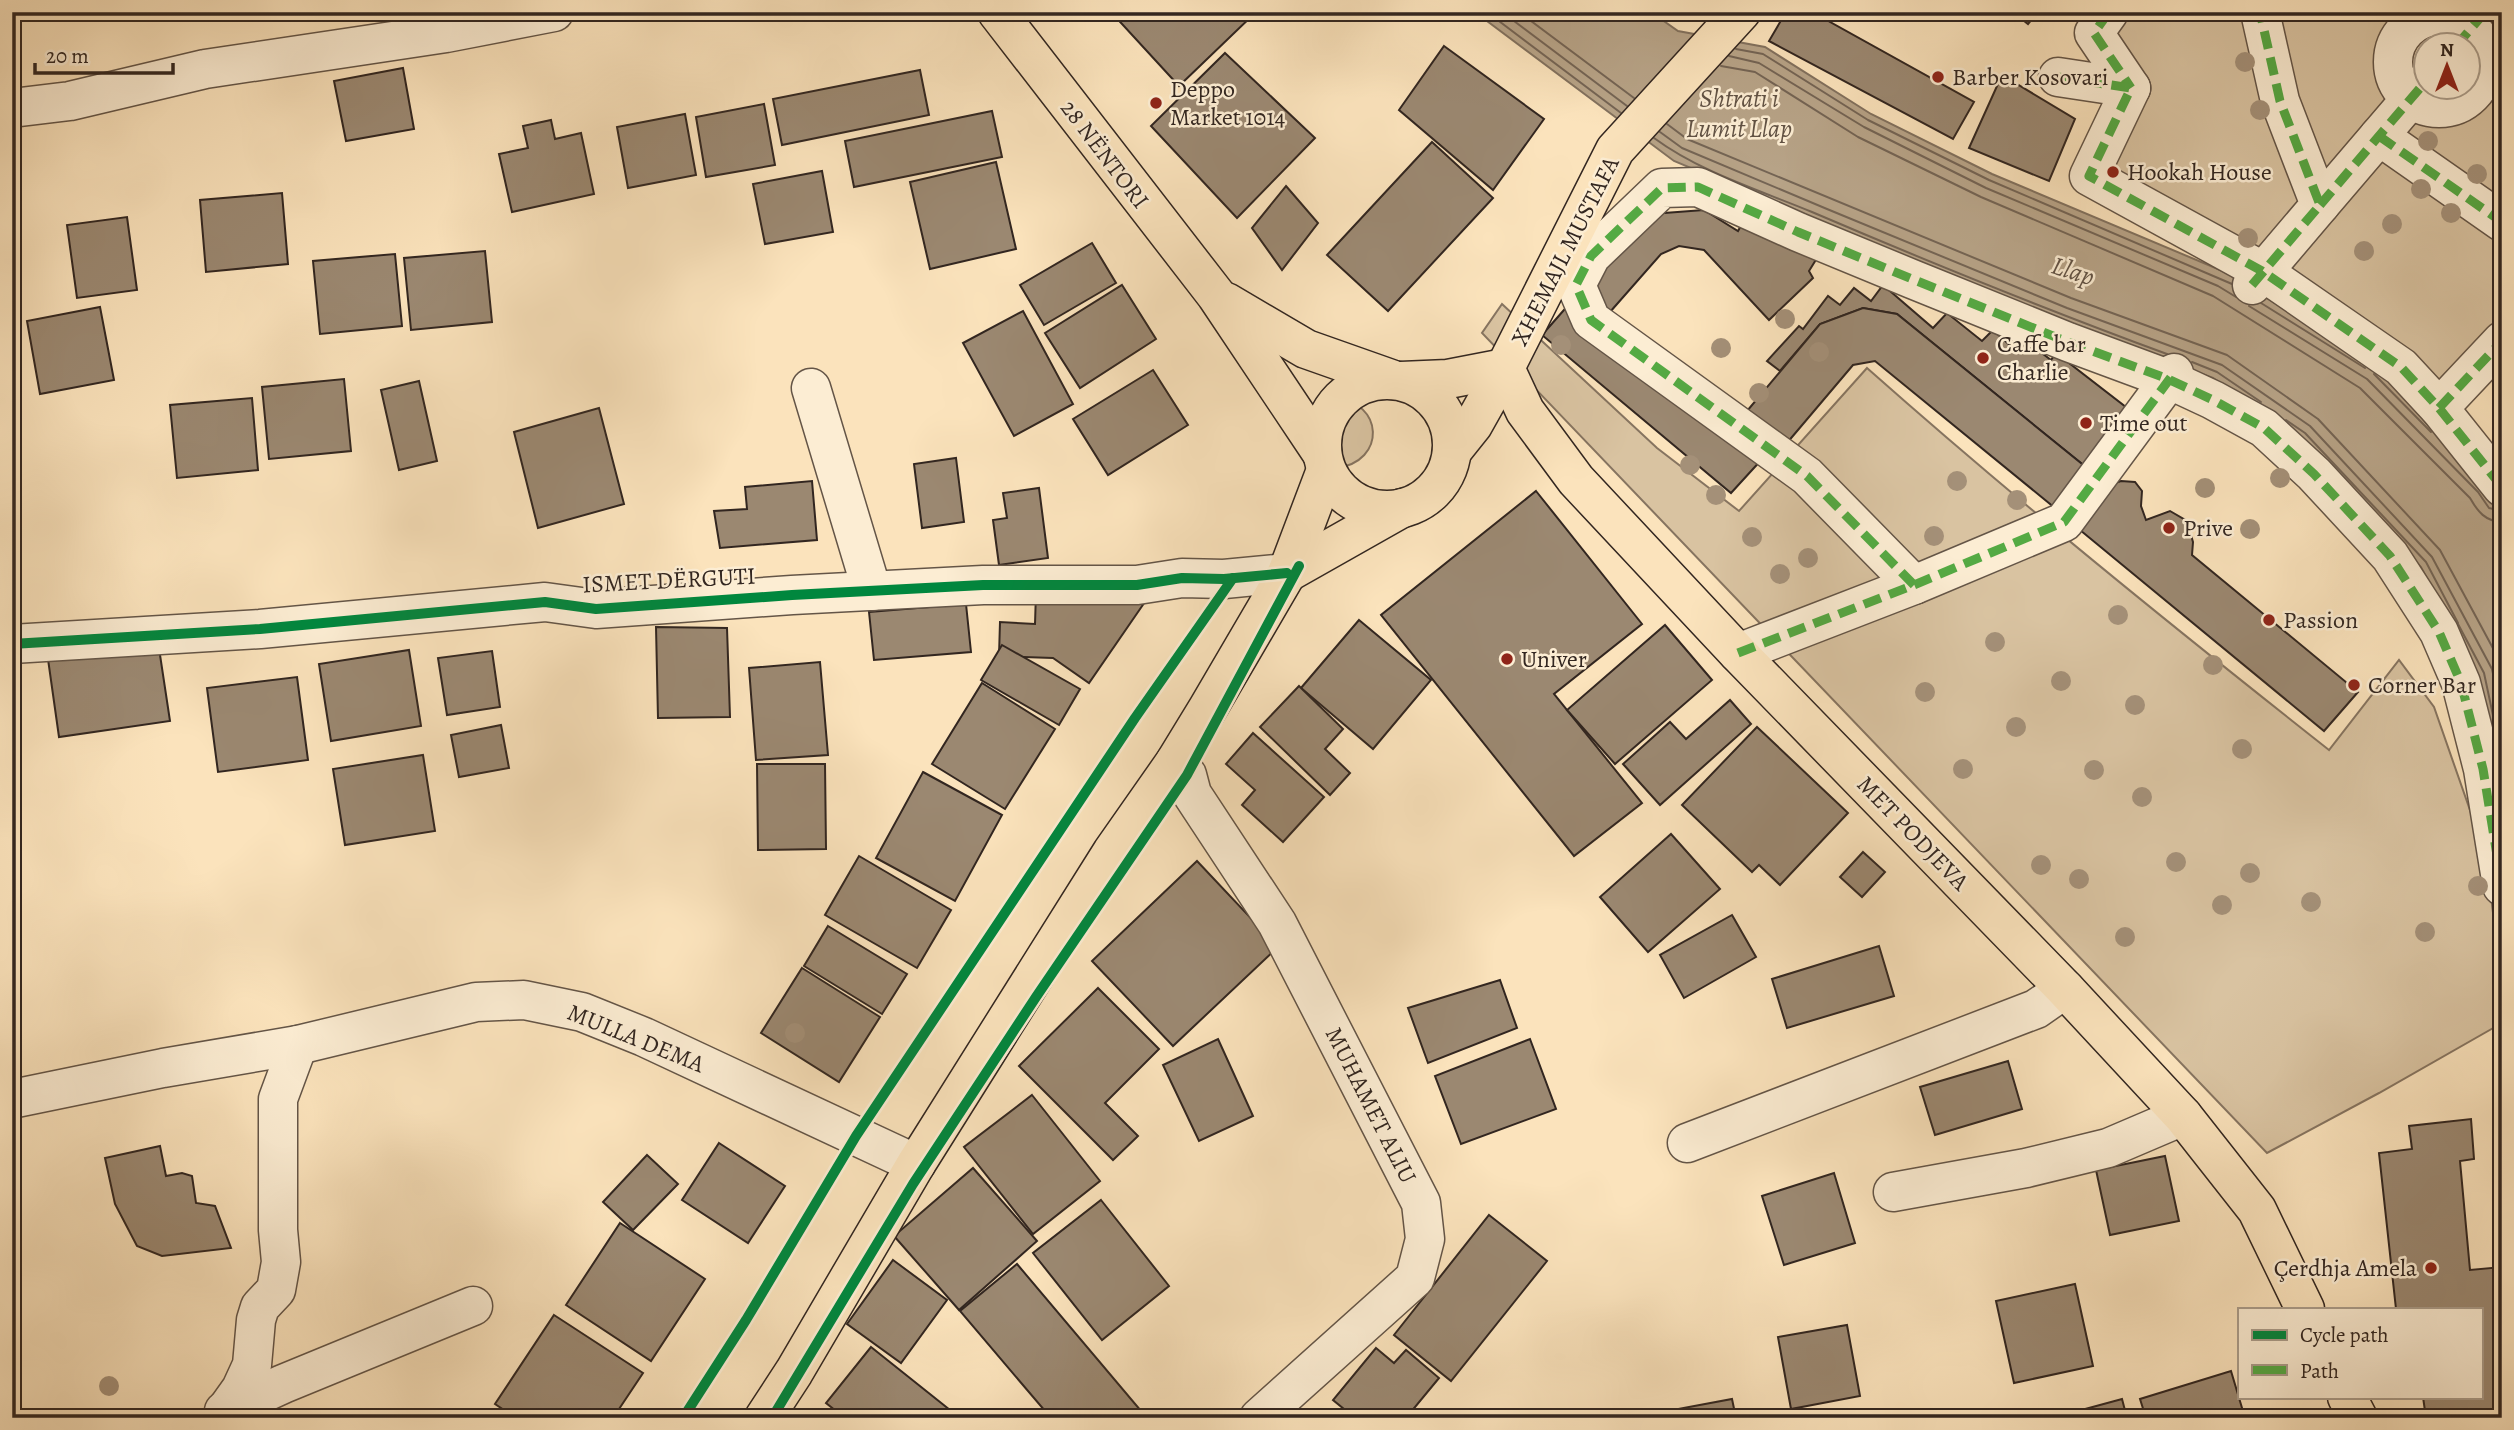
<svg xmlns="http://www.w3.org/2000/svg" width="2514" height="1430" font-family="Alegreya,serif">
	<rect width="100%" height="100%" fill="#fbe3bc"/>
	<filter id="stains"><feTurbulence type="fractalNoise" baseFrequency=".00286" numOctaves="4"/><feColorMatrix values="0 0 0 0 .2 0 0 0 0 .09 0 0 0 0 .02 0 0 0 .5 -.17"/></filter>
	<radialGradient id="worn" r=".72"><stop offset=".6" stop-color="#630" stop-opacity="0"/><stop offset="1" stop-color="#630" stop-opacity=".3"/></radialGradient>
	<g fill="#d9c3a1" stroke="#867460" stroke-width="2" fill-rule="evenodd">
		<path d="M2109,12H2502V341L2439,408L2089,176L2131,88ZM2435,16C2473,20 2499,49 2478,87C2473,96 2463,102 2453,106C2397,127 2361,35 2435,16Z"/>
		<path d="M1502,304L1657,448L1739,511L1867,368C2017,501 2172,626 2329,750L2399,660L2434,707L2486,856L2502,986V1023L2379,1093L2267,1153L1482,333Z"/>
		<path d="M1334,398C1384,401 1387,462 1336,468L1313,407Z"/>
	</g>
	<polygon fill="#b7a387" stroke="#82715e" stroke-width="2" points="1475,12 1651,12 1678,31 1765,47 1871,114 1992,174 2225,272 2377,367 2502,500 2502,794 2478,675 2421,567 2299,438 2213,378 2061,323 1674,161"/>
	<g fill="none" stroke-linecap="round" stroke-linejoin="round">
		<g stroke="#746454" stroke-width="2">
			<polyline points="1487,12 1621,113"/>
			<polyline points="1502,12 1627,106"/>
			<polyline points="1519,12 1634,98"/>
			<polyline points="1736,49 1763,54 1868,120 1989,180 2232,284"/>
			<polyline points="1729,56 1759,63 1864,127 1986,188 2218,286 2236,297"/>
			<path d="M1721,66L1755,72L1858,137L1981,197L2213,296L2360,388L2470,498C2478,512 2485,521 2502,522"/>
			<polyline points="1667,124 1687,139 2071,298 2227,355 2318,419 2440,550 2502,665"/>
			<polyline points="1660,132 1682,148 1827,209 2067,308 2222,365 2310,426 2432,557 2492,669 2502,715"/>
			<path d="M1654,138C1700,172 1759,190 1812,212C1929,262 2047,310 2167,354"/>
			<polyline points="2261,303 2365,368"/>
			<polyline points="2249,306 2367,379 2478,492 2489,508 2502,511"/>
			<polyline points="2192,362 2217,372 2261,402"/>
			<polyline points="2374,374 2431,432"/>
			<polyline points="2286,420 2305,433 2426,562 2458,623"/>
			<polyline points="2458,624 2484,673 2501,753"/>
		</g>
	</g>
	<g fill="#9b8871" stroke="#322620" stroke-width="2">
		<polygon points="1111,12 1256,12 1179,86"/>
		<polygon points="1786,12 1812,12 1974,102 1953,139 1769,41"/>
		<polygon points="2013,12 2038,12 2028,24"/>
		<polygon points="1444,46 1544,119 1493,190 1399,110"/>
		<polygon points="1225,53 1315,138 1237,218 1151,126"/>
		<polygon points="403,68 414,129 346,141 334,81"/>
		<polygon points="920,70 929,115 782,145 773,99"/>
		<polygon points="2002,75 2075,119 2049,181 1969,148"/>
		<polygon points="764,104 775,165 706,177 696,117"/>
		<polygon points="992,111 1002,157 854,187 845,141"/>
		<polygon points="685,114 696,175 628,188 617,127"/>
		<polygon points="551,120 555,139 581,133 594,194 512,212 499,154 528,148 523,126"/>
		<polygon points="1432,142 1493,198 1388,311 1327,255"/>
		<polygon points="996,162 1016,249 930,269 910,182"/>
		<polygon points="822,171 833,232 765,244 753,184"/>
		<polygon points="1286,186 1318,223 1282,270 1252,228"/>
		<polygon points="282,193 288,264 206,272 200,200"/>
		<polygon points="1704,210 1738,231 1747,215 1817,258 1809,271 1813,278 1769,320 1704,250 1679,246 1661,254 1610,312 1580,287 1651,214"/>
		<polygon points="127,217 137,290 77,298 67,225"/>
		<polygon points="1092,243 1116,283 1044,325 1020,285"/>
		<polygon points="485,251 492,322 411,330 404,258"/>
		<polygon points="395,254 402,326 320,334 313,261"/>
		<polygon points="1122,285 1156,339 1080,388 1045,333"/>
		<polygon points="1883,285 1933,328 1947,313 1982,341 1993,330 2013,348 2021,337 2051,360 2056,353 2131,411 2087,468 1897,314 1863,308 1820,324 1780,371 1767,361 1799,326 1803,329 1828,296 1840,305 1854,288 1871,301"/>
		<polygon points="1571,302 1763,458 1731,493 1542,335"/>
		<polygon points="100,307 114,380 40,394 27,321"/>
		<polygon points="1863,308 1897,314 2087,468 2055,508 1875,361 1853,365 1781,450 1742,417 1820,324"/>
		<polygon points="1023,311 1073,404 1014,436 963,343"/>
		<polygon points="1153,370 1188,425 1108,475 1073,419"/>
		<polygon points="344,379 351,451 269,459 262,387"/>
		<polygon points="419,381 437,461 399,470 381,390"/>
		<polygon points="252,398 258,470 177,478 170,405"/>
		<polygon points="599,408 624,504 538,528 514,432"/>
		<polygon points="956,458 964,522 922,528 914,464"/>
		<polygon points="812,481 817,540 720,548 714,511 747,509 745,487"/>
		<polygon points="2121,481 2135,482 2142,491 2141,506 2146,520 2170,511 2187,521 2193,542 2192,555 2358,692 2324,731 2080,530 2098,489"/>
		<polygon points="1039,488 1048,558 999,565 993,520 1007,518 1003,493"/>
		<polygon points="1536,491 1642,624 1554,694 1642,803 1574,856 1381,615"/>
		<polygon points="1036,592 1149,596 1089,683 1053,658 999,656 1000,622 1035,624"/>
		<polygon points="966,604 971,652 874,660 869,612"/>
		<polygon points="1359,620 1431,680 1373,749 1301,688"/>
		<polygon points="1665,625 1712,680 1615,764 1567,710"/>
		<polygon points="656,627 727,628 730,717 658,718"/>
		<polygon points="157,635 170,721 59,737 47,652"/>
		<polygon points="1002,645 1080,689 1059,725 981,680"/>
		<polygon points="409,650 421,726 331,741 319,664"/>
		<polygon points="492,651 500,707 447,715 438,658"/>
		<polygon points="820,662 828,755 756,760 749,668"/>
		<polygon points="297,677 308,760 218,772 207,688"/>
		<polygon points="982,683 1055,729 1005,809 932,764"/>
		<polygon points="1299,686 1343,729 1325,749 1350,773 1330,795 1260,727"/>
		<polygon points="1730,700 1751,724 1660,805 1623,764 1670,722 1686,739"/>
		<polygon points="501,725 509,768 459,777 451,735"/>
		<polygon points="1757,727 1848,813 1780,885 1759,865 1752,872 1682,805"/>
		<polygon points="1253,733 1324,797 1283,842 1242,805 1255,790 1226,764"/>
		<polygon points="423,755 435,831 345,845 333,769"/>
		<polygon points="757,764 825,764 826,849 758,850"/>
		<polygon points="923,772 1002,815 955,901 876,858"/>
		<polygon points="1671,834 1720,889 1648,952 1600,897"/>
		<polygon points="1863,852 1885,872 1862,897 1840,877"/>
		<polygon points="859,856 951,910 917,968 825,915"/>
		<polygon points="1197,861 1278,947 1173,1046 1092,961"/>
		<polygon points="1732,915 1756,957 1684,998 1660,955"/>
		<polygon points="828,926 907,974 882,1014 804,966"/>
		<polygon points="1879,946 1894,996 1787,1028 1772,979"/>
		<polygon points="802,968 880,1017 839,1082 761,1033"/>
		<polygon points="1500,980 1517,1028 1428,1063 1408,1008"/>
		<polygon points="1098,988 1159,1049 1105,1103 1138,1136 1113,1160 1019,1066"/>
		<polygon points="1218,1039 1253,1116 1199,1141 1163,1065"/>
		<polygon points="1530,1039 1556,1109 1461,1144 1435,1076"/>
		<polygon points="2008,1061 2022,1109 1935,1135 1920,1087"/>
		<polygon points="1032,1095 1100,1181 1033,1234 964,1147"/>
		<polygon points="2471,1119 2474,1159 2460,1161 2470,1270 2502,1267 2502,1418 2426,1418 2423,1397 2481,1397 2481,1309 2396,1309 2379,1153 2412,1149 2409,1126"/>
		<polygon points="719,1143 785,1186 748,1243 682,1200"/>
		<polygon points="160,1146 166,1176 182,1173 192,1176 196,1203 215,1206 231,1248 162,1256 137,1246 115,1204 105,1158"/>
		<polygon points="647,1155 678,1184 633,1230 603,1202"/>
		<polygon points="2165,1156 2179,1221 2110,1235 2096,1170"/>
		<polygon points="973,1168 1037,1241 959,1310 894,1236"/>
		<polygon points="1834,1173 1855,1243 1784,1265 1762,1196"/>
		<polygon points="1101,1200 1169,1286 1102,1340 1033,1253"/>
		<polygon points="1489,1215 1547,1261 1451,1381 1394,1335"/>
		<polygon points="620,1223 705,1279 651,1361 566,1305"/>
		<polygon points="893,1260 947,1300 901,1363 847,1324"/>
		<polygon points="1017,1264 1147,1418 1051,1418 960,1311"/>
		<polygon points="2075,1284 2093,1366 2014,1383 1996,1301"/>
		<polygon points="554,1315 643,1373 613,1418 516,1418 495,1404"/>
		<polygon points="1847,1325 1860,1396 1791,1409 1778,1337"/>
		<polygon points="871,1347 960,1418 845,1418 826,1403"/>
		<polygon points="1376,1348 1394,1363 1406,1350 1439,1378 1406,1418 1355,1418 1333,1400"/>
		<polygon points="2231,1371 2245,1418 2146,1418 2140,1399"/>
		<polygon points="1732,1399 1736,1418 1663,1418 1662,1412"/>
		<polygon points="2122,1399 2127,1418 2052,1418"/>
	</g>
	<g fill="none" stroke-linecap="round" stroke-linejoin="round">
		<g stroke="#645547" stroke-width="41">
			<g id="minor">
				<polyline points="2109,12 2094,33 2131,88"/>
				<circle cx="2439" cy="62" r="46"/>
				<polyline points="2058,77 2131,88 2089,176 2262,271 2401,367 2439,408 2502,487"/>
				<polyline points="12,108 70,101 205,69 446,33 554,12"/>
				<polyline points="2379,136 2502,222"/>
				<polyline points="2320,205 2426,81"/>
				<polyline points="2252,285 2320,205 2280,101 2260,12"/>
				<polyline points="811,388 872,591"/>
				<polyline points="2439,408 2502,341"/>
				<polyline points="1914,585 1807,476 1591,320 1576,285 1591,256 1662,188 1698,187 1798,232 1912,279 2068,342 2168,379 2213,400 2264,428 2314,474 2390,556 2439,632 2461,683 2483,769 2502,886"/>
				<polyline points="12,644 260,629 545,602 596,609 792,595 983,585 1137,585 1182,578 1224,579 1287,573"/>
				<polyline points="1738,653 1914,585 2064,522 2174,373"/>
				<polyline points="1175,762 1187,775 1192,794 1277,923 1421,1203 1425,1239 1415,1278 1259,1418"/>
				<polyline points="12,1099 163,1068 298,1045 476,1002 524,1000 582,1012 644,1037 916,1164"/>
				<polyline points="1687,1143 2036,1009 2065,989"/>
				<polyline points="1893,1192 2026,1168 2108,1148 2183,1116"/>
				<polyline points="226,1410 241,1389 252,1365 256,1320 260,1307 276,1290 281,1262 278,1230 278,1099 298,1045"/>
				<polyline points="224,1411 283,1384 473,1306"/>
			</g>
		</g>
		<g stroke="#322620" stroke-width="41">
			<g id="major">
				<polyline points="997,12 1216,295 1321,452"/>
				<polyline points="1226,302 1306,349 1391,379"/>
				<polyline points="1505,368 1525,411 1576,480 1738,653 2065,989 2183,1116 2257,1210 2305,1309"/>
				<circle cx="1387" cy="445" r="65"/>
				<polyline points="1401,381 1448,379 1505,368"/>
				<polyline points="1453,450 1473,425 1505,368 1615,150 1741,12"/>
				<polyline points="1287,573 1402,508"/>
				<polyline points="2347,1397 2358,1418"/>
				<polyline points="764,1418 794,1372 916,1164 1112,852 1175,762 1208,708 1287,573 1326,470"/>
			</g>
		</g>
		<use href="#minor" stroke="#fcedd3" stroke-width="38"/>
		<use href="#major" stroke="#fbe3bc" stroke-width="38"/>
		<g stroke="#54aa43" stroke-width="9" stroke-dasharray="18 9" stroke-linecap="butt">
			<polyline points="2109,12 2094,33 2131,88"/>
			<polyline points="2456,46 2485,12"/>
			<polyline points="2058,77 2131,88 2089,176 2262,271 2401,367 2439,408 2502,487"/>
			<polyline points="2379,136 2502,222"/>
			<polyline points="2320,205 2426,81"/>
			<polyline points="2252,285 2320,205 2280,101 2260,12"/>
			<polyline points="2439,408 2502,341"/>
			<polyline points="1914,585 1807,476 1591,320 1576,285 1591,256 1662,188 1698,187 1798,232 1912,279 2068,342 2168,379 2213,400 2264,428 2314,474 2390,556 2439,632 2461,683 2483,769 2502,886"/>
			<polyline points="1738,653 1914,585 2064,522 2174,373"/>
		</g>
		<g stroke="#fcedd3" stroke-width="15">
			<g id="cycleway">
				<polyline points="12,644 260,629 545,602 596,609 792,595 983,585 1137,585 1182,578 1224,579 1287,573"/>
				<polyline points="683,1418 746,1320 856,1136 1135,718 1233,578"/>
				<polyline points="772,1418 913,1184 1036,997 1187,775 1299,566"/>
			</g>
		</g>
		<use href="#cycleway" stroke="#00873e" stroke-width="10"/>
	</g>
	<g fill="#a49078">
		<circle cx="2245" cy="62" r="10"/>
		<circle cx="2260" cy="110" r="10"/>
		<circle cx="2428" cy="141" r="10"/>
		<circle cx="2477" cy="174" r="10"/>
		<circle cx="2421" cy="189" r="10"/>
		<circle cx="2451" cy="213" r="10"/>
		<circle cx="2392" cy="224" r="10"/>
		<circle cx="2248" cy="238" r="10"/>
		<circle cx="2364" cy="251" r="10"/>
		<circle cx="1785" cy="319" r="10"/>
		<circle cx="1561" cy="345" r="10"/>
		<circle cx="1721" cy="348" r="10"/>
		<circle cx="1819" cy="352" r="10"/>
		<circle cx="1759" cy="393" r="10"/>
		<circle cx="1690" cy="465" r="10"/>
		<circle cx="2280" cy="478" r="10"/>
		<circle cx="1957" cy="481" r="10"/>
		<circle cx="2205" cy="488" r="10"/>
		<circle cx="1716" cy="495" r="10"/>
		<circle cx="2017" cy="500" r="10"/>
		<circle cx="2250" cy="529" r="10"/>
		<circle cx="1934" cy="536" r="10"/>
		<circle cx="1752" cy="537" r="10"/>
		<circle cx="1808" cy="558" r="10"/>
		<circle cx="1780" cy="574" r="10"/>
		<circle cx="2118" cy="615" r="10"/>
		<circle cx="1995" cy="642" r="10"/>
		<circle cx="2213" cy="665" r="10"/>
		<circle cx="2061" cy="681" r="10"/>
		<circle cx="1925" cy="692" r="10"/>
		<circle cx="2135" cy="705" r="10"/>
		<circle cx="2016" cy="727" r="10"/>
		<circle cx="2242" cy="749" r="10"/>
		<circle cx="1963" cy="769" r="10"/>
		<circle cx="2094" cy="770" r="10"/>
		<circle cx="2142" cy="797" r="10"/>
		<circle cx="2176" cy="862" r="10"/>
		<circle cx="2041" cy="865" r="10"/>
		<circle cx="2250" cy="873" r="10"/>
		<circle cx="2079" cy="879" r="10"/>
		<circle cx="2478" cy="886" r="10"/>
		<circle cx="2311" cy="902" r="10"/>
		<circle cx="2222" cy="905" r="10"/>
		<circle cx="2425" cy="932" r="10"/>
		<circle cx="2125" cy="937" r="10"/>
		<circle cx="795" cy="1033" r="10"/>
		<circle cx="109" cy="1386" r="10"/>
	</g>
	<g fill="#8f2418" stroke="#fcedd3" stroke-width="2.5">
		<circle cx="1938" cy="77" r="7"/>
		<circle cx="1156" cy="103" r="7"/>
		<circle cx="2113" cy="172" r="7"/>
		<circle cx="1983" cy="358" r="7"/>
		<circle cx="2086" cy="423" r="7"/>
		<circle cx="2169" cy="528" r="7"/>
		<circle cx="2269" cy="620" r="7"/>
		<circle cx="1507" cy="659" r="7"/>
		<circle cx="2354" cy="685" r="7"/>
		<circle cx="2431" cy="1268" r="7"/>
	</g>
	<g text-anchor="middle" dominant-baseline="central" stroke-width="5" stroke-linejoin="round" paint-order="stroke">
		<g font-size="24" fill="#322620" stroke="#fcedd3" text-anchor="start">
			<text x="1952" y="77">Barber Kosovari</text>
			<text x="1170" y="89">Deppo<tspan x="1170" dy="28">Market 1014</tspan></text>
			<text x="2127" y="172">Hookah House</text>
			<text x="1997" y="344">Caffe bar<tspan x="1997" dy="28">Charlie</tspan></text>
			<text x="2100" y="423">Time out</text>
			<text x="2183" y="528">Prive</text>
			<text x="2283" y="620">Passion</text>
			<text x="1521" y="659">Univer</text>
			<text x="2368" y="685">Corner Bar</text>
			<text x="2417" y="1268" text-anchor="end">Çerdhja Amela</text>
		</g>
		<g font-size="24" fill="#322620" stroke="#fcedd3">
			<text transform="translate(1105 154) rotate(53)">28 NËNTORI</text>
			<text transform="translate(1565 251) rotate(-63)">XHEMAJL MUSTAFA</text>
			<text transform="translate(669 580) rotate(-3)">ISMET DËRGUTI</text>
			<text transform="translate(1913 833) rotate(46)">MET PODJEVA</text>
			<text transform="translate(636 1038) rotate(22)">MULLA DEMA</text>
			<text transform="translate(1371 1105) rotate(63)">MUHAMET ALIU</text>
		</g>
		<g font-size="26" font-style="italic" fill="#615244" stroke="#fcedd3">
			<text x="1739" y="98">Shtrati i<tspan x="1739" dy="30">Lumit Llap</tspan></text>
			<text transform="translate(2073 271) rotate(18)">Llap</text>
		</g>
	</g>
	<rect width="2514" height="1430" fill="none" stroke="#fbe3bc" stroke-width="42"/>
	<rect x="14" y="14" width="2486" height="1402" fill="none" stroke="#322620" stroke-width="3.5"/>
	<rect x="21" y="21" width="2472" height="1388" fill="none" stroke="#322620" stroke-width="2"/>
	<rect x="2238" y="1308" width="245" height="91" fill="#fcedd3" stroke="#ab9d8b" stroke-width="2"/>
	<rect x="2252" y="1330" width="35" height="10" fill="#00873e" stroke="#ab9d8b" stroke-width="2"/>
	<text x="2300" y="1342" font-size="21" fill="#322620">Cycle path</text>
	<rect x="2252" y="1365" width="35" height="10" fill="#54aa43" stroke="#ab9d8b" stroke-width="2"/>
	<text x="2300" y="1378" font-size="21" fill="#322620">Path</text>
	<g transform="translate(2447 66)"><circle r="33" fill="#fcedd3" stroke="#ab9d8b" stroke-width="2"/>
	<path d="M0-5L12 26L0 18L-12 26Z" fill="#8f2418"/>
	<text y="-10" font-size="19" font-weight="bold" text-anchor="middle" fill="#322620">N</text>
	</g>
	<path d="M35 63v10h138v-10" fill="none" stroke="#322620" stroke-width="3.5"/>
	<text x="46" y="63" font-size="21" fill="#322620" stroke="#fcedd3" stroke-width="5" paint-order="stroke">20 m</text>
	<rect width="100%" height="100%" filter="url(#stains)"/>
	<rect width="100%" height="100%" fill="url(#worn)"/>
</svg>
